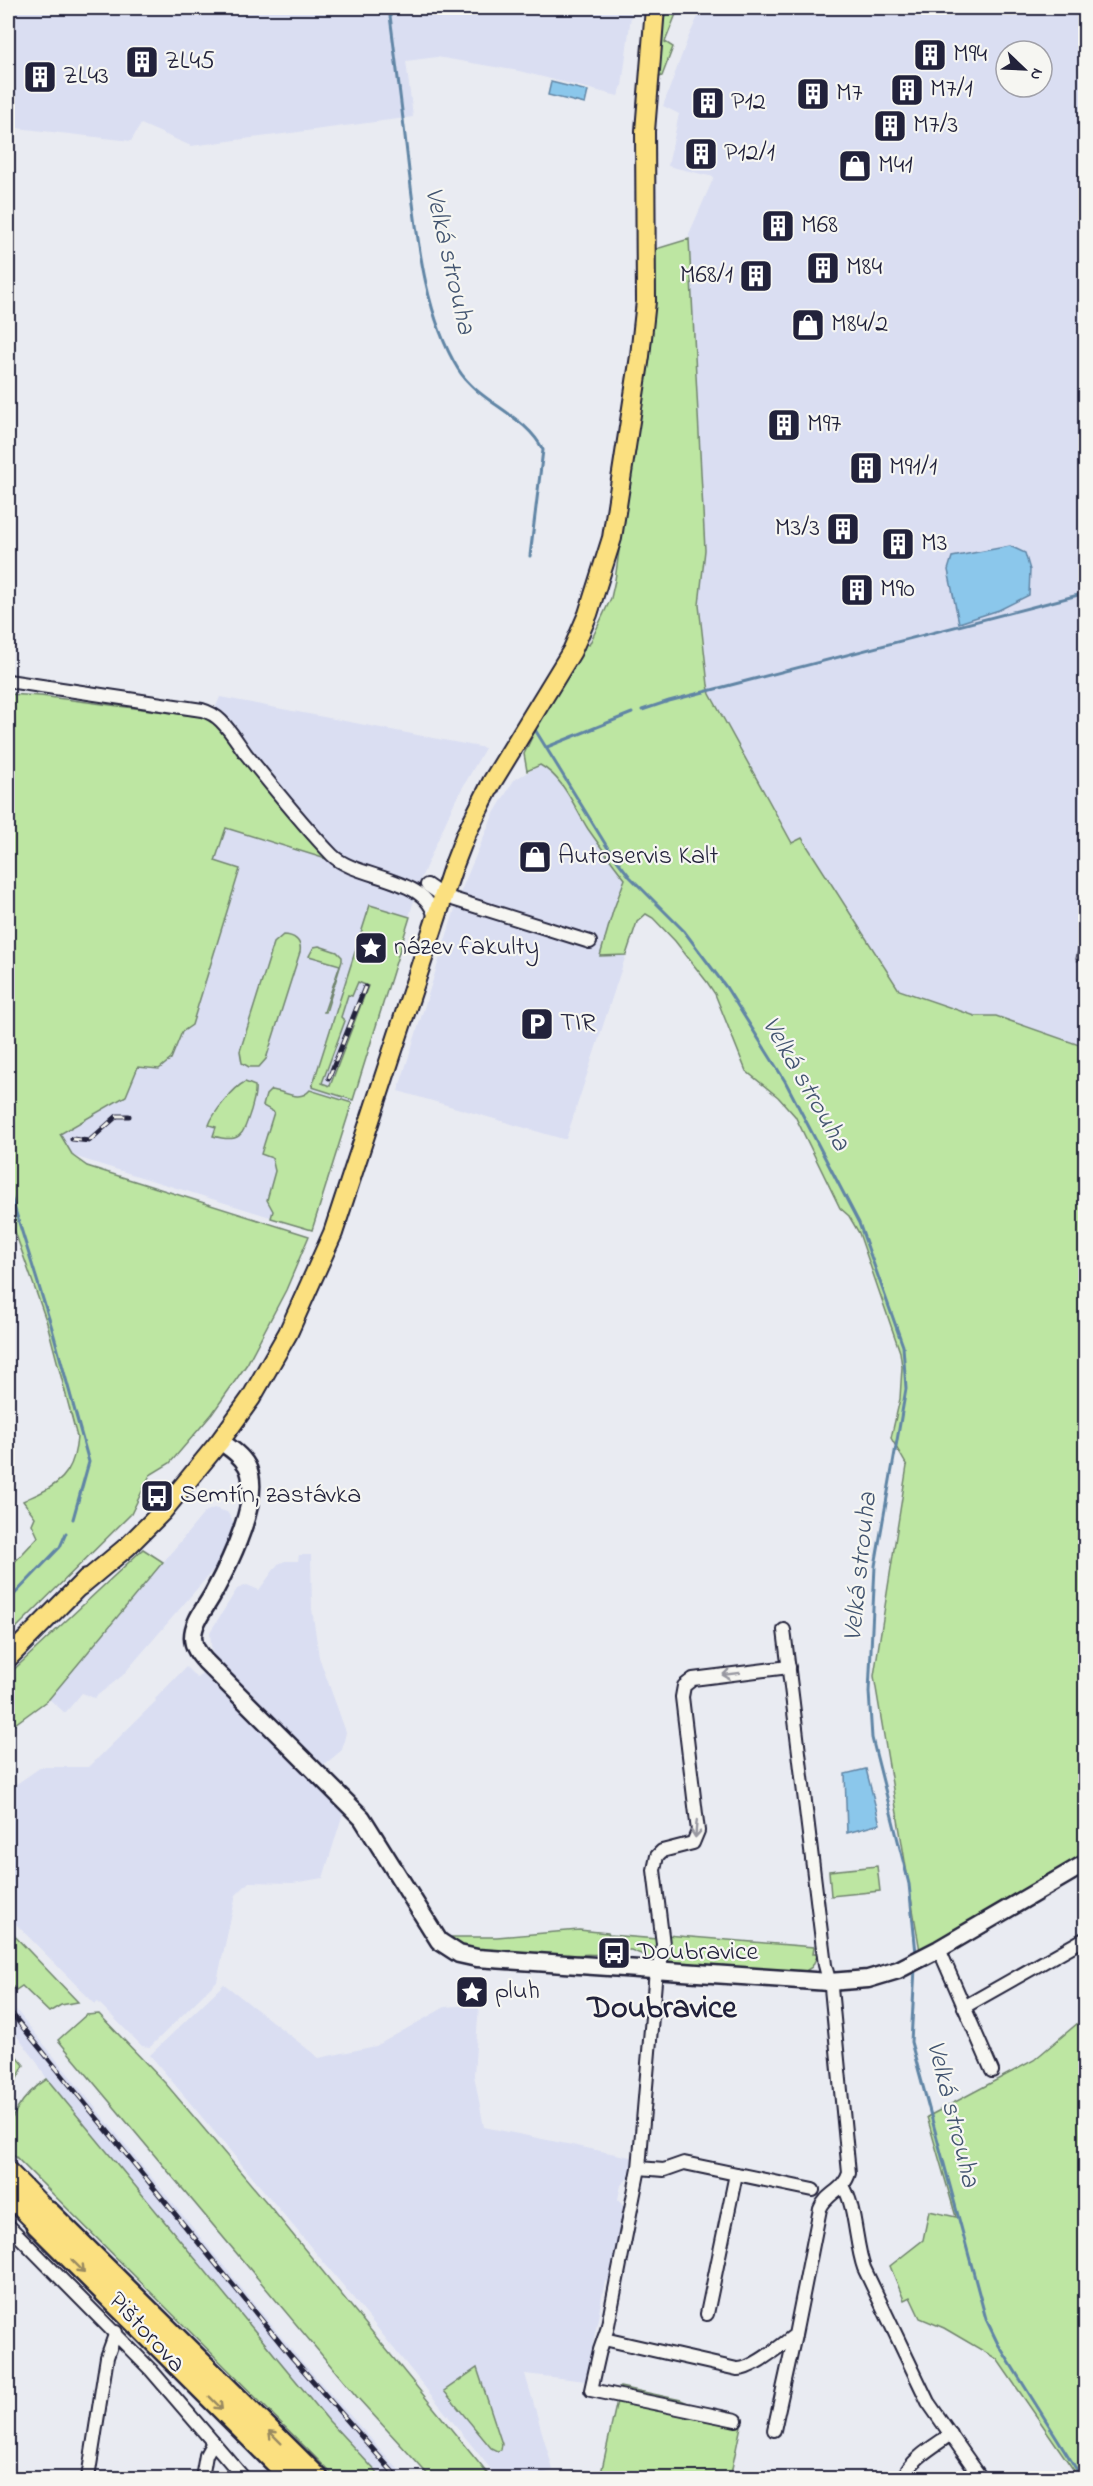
<svg xmlns="http://www.w3.org/2000/svg" width="1093" height="2486" font-family="'Indie Flower',sans-serif">
	<rect width="100%" height="100%" fill="#e9ebf2"/>
	<filter id="ink" filterUnits="userSpaceOnUse"><feTurbulence type="fractalNoise" baseFrequency=".0167" numOctaves="2"/><feDisplacementMap in="SourceGraphic" scale="12" xChannelSelector="R" yChannelSelector="G"/><feConvolveMatrix kernelMatrix="1 2 1 2 8 2 1 2 1" color-interpolation-filters="sRGB"/></filter>
	<g filter="url(#ink)">
		<g fill="#dadef2" fill-rule="evenodd">
			<polygon points="8,8 632,8 622,86 618,96 519,71 437,57 406,61 413,117 191,146 141,124 131,141 8,127"/>
			<path d="M702,8H1085V1047L996,1016H976L899,990L803,839L793,843L710,694L699,605L705,550L689,234L714,177L668,166L679,114L663,106L688,38ZM1006,51H1042V87H1006Z"/>
			<polygon points="220,697 485,748 455,801 421,878 312,1230 73,1156 60,1134 8,1144 8,704 211,718"/>
			<polygon points="540,765 550,771 561,784 603,851 626,879 613,911 601,956 626,955 566,1139 563,1139 398,1091 460,893 493,815 514,780"/>
			<polygon points="214,1508 227,1512 234,1523 220,1562 122,1676 94,1698 82,1693 65,1713 49,1699 205,1512"/>
			<polygon points="299,1555 311,1555 312,1609 319,1657 346,1732 342,1750 324,1765 212,1655 210,1632 237,1589 247,1585 259,1590 278,1564 285,1561 298,1561"/>
			<polygon points="186,1667 197,1678 202,1673 344,1810 323,1878 293,1883 249,1882 236,1895 217,1981 150,2047 142,2046 98,2002 95,2004 8,1916 8,1790 41,1767 89,1767 156,1701 155,1699"/>
			<polygon points="224,1984 319,2058 376,2046 445,2007 479,2004 474,2075 484,2127 635,2158 634,2173 621,2185 618,2199 625,2209 611,2282 605,2281 586,2381 525,2374 553,2470 533,2478 498,2478 341,2283 150,2055"/>
			<polygon points="8,2000 296,2355 406,2478 382,2478 329,2421 47,2079 35,2059 8,2025"/>
		</g>
		<g fill="#bde6a2" stroke="#70846e" stroke-width="1.5" fill-rule="evenodd">
			<polygon points="669,8 678,8 682,13 676,14 665,42 673,47 662,76 658,78 661,14"/>
			<path d="M689,239L705,550L699,605L708,685L710,694L792,843L802,838L899,990L975,1016H996L1085,1047V1858L920,1951L874,1676L907,1466L891,1438L900,1399L902,1367L900,1352L859,1233L849,1216L840,1208L795,1116L778,1097L746,1071L715,994L707,982L675,941L653,918L646,914L637,922L626,955L600,956L613,911L625,879C612,863 600,846 588,829C574,807 564,778 540,765L527,771L524,754L542,716L583,643L589,645L611,598L615,580L653,305L656,249Z"/>
			<path d="M8,694L41,696L211,718L267,790L326,859L226,828L215,861L240,869L192,1025L182,1032L171,1059L159,1069L138,1067L126,1096L60,1134L73,1156L87,1166L309,1236L286,1290L247,1364L212,1414L170,1463L150,1475L131,1514L8,1636V1569L38,1537L32,1524L35,1517L23,1501C28,1498 34,1496 40,1493C66,1481 75,1465 77,1437L47,1323L8,1212Z"/>
			<path d="M370,905L410,917L353,1100L312,1087ZM358,982L368,986L330,1086L322,1083L345,1021L341,1017L348,995L352,996Z"/>
			<path d="M283,935C294,935 302,941 300,952L266,1059L259,1067H249L242,1063L240,1051L274,943Z"/>
			<polygon points="319,946 337,952 342,957 342,961 326,1012 324,1012 340,965 309,956 314,947"/>
			<path d="M245,1082L255,1086C256,1095 253,1102 251,1110C243,1134 242,1144 213,1136L216,1127L209,1125C213,1113 234,1087 245,1082Z"/>
			<path d="M271,1090C285,1091 299,1103 310,1090L352,1103L312,1230L271,1218L273,1211L267,1200L275,1171L272,1158L261,1154L274,1112L263,1106L266,1095Z"/>
			<polygon points="143,1549 163,1562 49,1699 8,1729 8,1675"/>
			<polygon points="877,1866 880,1891 831,1896 829,1871"/>
			<polygon points="8,1929 78,2002 61,2005 49,2012 22,1986 16,1990 8,1981"/>
			<path d="M579,1930L608,1933L609,1935L657,1939L655,1959L648,1962L643,1960L646,1956L631,1950H610V1953C598,1957 581,1951 571,1958L483,1952L454,1943L452,1937H497Z"/>
			<polygon points="666,1935 814,1947 813,1954 818,1954 812,1967 801,1974 671,1964 666,1960"/>
			<polygon points="99,2014 166,2084 267,2203 491,2478 431,2478 357,2397 58,2040 86,2015"/>
			<polygon points="1085,2017 1086,2478 1079,2478 997,2359 944,2328 920,2318 910,2297 904,2300 890,2266 923,2240 929,2211 956,2217 927,2117 1034,2060"/>
			<polygon points="8,2046 24,2065 8,2096"/>
			<path d="M47,2079L329,2421L382,2478H336L9,2150C1,2123 25,2093 47,2079Z"/>
			<polygon points="477,2368 502,2444 501,2450 497,2451 491,2448 444,2391"/>
			<polygon points="620,2387 681,2400 741,2426 730,2478 600,2478"/>
		</g>
		<g fill="#8bc7eb" stroke="#6185a5" stroke-width="1.5">
			<polygon points="551,82 588,91 585,104 548,95"/>
			<polygon points="1010,546 1025,553 1030,570 1029,595 999,610 959,623 948,570 952,557"/>
			<polygon points="866,1769 880,1824 847,1833 845,1774"/>
		</g>
		<g fill="none" stroke-linecap="round" stroke-linejoin="round">
			<g stroke="#6185a5" stroke-width="3">
				<path d="M389,8C396,62 403,116 409,171C417,234 424,314 458,369C479,403 525,414 543,450L530,556"/>
				<polyline points="642,710 669,701 1086,593"/>
				<polyline points="534,728 609,850 630,877 684,931 726,987 785,1081 859,1223 903,1346 906,1389 875,1566 869,1692 872,1738 909,1884 916,1953"/>
				<polyline points="547,747 632,713"/>
				<polyline points="8,1187 51,1325 89,1462 73,1519"/>
				<polyline points="8,1601 60,1547 66,1533"/>
				<polyline points="915,1968 911,2042 986,2319 998,2344 1082,2478"/>
			</g>
			<g stroke="#22223b" stroke-width="16">
				<g id="street">
					<path d="M8,681L202,710C209,712 216,716 221,721C231,731 238,743 246,754C274,788 301,823 332,855C357,880 430,876 435,920"/>
					<polyline points="427,885 443,896 590,942"/>
					<polyline points="939,1949 992,2071"/>
					<polyline points="656,1970 639,2168 607,2330 600,2350 591,2390 736,2420"/>
					<polyline points="660,1970 663,1944 654,1870 657,1856 662,1851 693,1843 698,1831 682,1697 684,1686 693,1679 789,1667"/>
					<polyline points="964,2007 1086,1938"/>
					<polyline points="639,2168 664,2170 684,2163 813,2190"/>
					<path d="M843,2186C856,2206 855,2243 864,2268L928,2402L981,2478"/>
					<polyline points="8,2225 151,2370 244,2478"/>
					<polyline points="707,2314 736,2174"/>
					<path d="M604,2339L737,2369C752,2370 781,2345 795,2335L820,2209C826,2193 844,2191 849,2173L831,1988L825,1965L784,1630"/>
					<polyline points="774,2430 795,2335"/>
					<polyline points="88,2478 107,2357 116,2332"/>
					<polyline points="202,2478 206,2455 213,2442"/>
					<path d="M903,2478C912,2458 933,2447 951,2434"/>
				</g>
			</g>
			<g stroke="#22223b" stroke-width="21">
				<path id="secondary" d="M220,1441C230,1448 241,1455 247,1466C263,1496 229,1564 214,1592C207,1606 193,1621 193,1637C193,1647 199,1654 205,1661L362,1818L439,1941L459,1954L477,1958L829,1982L868,1979L898,1970L939,1949L1086,1863"/>
			</g>
			<g stroke="#22223b" stroke-width="22">
				<g id="primary">
					<polyline points="80,1586 128,1546 162,1512 220,1441 251,1398 288,1333 333,1233 452,870 466,834 492,782 572,651 588,614 612,538 640,356 646,301 645,131 655,8"/>
					<polyline points="8,1658 87,1578"/>
					<polyline points="8,2171 49,2213"/>
					<polyline points="8,2195 37,2224"/>
				</g>
			</g>
			<g stroke="#22223b" stroke-width="26">
				<g id="highway">
					<polyline points="49,2213 317,2478"/>
					<polyline points="37,2224 292,2478"/>
				</g>
			</g>
			<use href="#street" stroke="#f6f6f2" stroke-width="12"/>
			<use href="#secondary" stroke="#f6f6f2" stroke-width="16"/>
			<use href="#primary" stroke="#fbe080" stroke-width="18"/>
			<use href="#highway" stroke="#fbe080" stroke-width="21"/>
			<g stroke="#22223b" stroke-width="5">
				<g id="rail">
					<polyline points="1078,959 1086,919"/>
					<polyline points="329,1078 365,987"/>
					<polyline points="72,1139 89,1141 117,1116 129,1116"/>
					<polyline points="8,2009 290,2355 398,2478"/>
				</g>
			</g>
			<use href="#rail" stroke="#f6f6f2" stroke-width="3" stroke-dasharray="9" stroke-linecap="butt"/>
		</g>
		<defs><path id="oneway-shaft" d="M-6 0H5M1.5-3L5.5 0L1.5 3" fill="none" stroke-width="1.6" stroke-linecap="round" stroke-linejoin="round" transform="scale(1.5)"/></defs>
		<g stroke="#9797a0">
			<use href="#oneway-shaft" transform="translate(731 1674) rotate(173)"/>
			<use href="#oneway-shaft" transform="translate(696 1829) rotate(95)"/>
		</g>
		<g stroke="#998a61">
			<use href="#oneway-shaft" transform="translate(78 2266) rotate(45)"/>
			<use href="#oneway-shaft" transform="translate(216 2403) rotate(45)"/>
			<use href="#oneway-shaft" transform="translate(275 2437) rotate(-135)"/>
		</g>
	</g>
	<defs>
		<g id="building-square" transform="scale(1.725)"><rect x="-9" y="-9" width="18" height="18" rx="4" fill="#22223b" stroke="#f6f6f2"/><path d="M-4-6H4V6H1V3H-1V6H-4ZM-2.5-4.3h1.7v1.8h-1.7ZM.8-4.3h1.7v1.8H.8ZM-2.5-1h1.7V.8h-1.7ZM.8-1h1.7V.8H.8Z" fill="#fff"/></g>
		<g id="shop-square" transform="scale(1.725)"><rect x="-9" y="-9" width="18" height="18" rx="4" fill="#22223b" stroke="#f6f6f2"/><path d="M-5-2.5h2.3a2.7 3.5 0 0 1 5.4 0H5L5.5 6h-11ZM-1.5-2.5h3a1.5 2.3 0 0 0-3 0Z" fill="#fff"/></g>
		<g id="sight-square" transform="scale(1.725)"><rect x="-9" y="-9" width="18" height="18" rx="4" fill="#22223b" stroke="#f6f6f2"/><path d="M0-6L1.8-2.2L6-1.7L2.9 1.2L3.7 5.4L0 3.3L-3.7 5.4L-2.9 1.2L-6-1.7L-1.8-2.2Z" fill="#fff"/></g>
		<g id="parking-square" transform="scale(1.725)"><rect x="-9" y="-9" width="18" height="18" rx="4" fill="#22223b" stroke="#f6f6f2"/><path d="M-3.5-5.5H1a3.5 3.5 0 0 1 0 7H-1V5.5H-3.5ZM-1-3.4V-.6H.8a1.4 1.4 0 0 0 0-2.8Z" fill="#fff"/></g>
		<g id="bus-square" transform="scale(1.725)"><rect x="-9" y="-9" width="18" height="18" rx="4" fill="#22223b" stroke="#f6f6f2"/><path d="M-5-6H5V4H4V6H2V4H-2V6H-4V4H-5ZM-3.5-4V0h7V-4ZM-3.5 1.2v1.5H-2V1.2ZM2 1.2v1.5H3.5V1.2Z" fill="#fff"/></g>
	</defs>
	<g fill-rule="evenodd">
		<use href="#building-square" x="930" y="55"/>
		<use href="#building-square" x="142" y="62"/>
		<use href="#building-square" x="40" y="77"/>
		<use href="#building-square" x="907" y="90"/>
		<use href="#building-square" x="813" y="94"/>
		<use href="#building-square" x="708" y="103"/>
		<use href="#building-square" x="890" y="126"/>
		<use href="#building-square" x="701" y="154"/>
		<use href="#shop-square" x="855" y="166"/>
		<use href="#building-square" x="778" y="226"/>
		<use href="#building-square" x="823" y="268"/>
		<use href="#building-square" x="756" y="276"/>
		<use href="#shop-square" x="808" y="325"/>
		<use href="#building-square" x="784" y="425"/>
		<use href="#building-square" x="866" y="468"/>
		<use href="#building-square" x="843" y="529"/>
		<use href="#building-square" x="898" y="544"/>
		<use href="#building-square" x="857" y="590"/>
		<use href="#shop-square" x="535" y="857"/>
		<use href="#sight-square" x="371" y="948"/>
		<use href="#parking-square" x="537" y="1024"/>
		<use href="#bus-square" x="157" y="1496"/>
		<use href="#bus-square" x="614" y="1953"/>
		<use href="#sight-square" x="472" y="1992"/>
	</g>
	<g text-anchor="middle" dominant-baseline="central" stroke-width="4.5" stroke-linejoin="round" paint-order="stroke">
		<g font-size="26" fill="#22223b" stroke="#f6f6f2" text-anchor="start">
			<text x="953" y="55">M94</text>
			<text x="165" y="62">ZL45</text>
			<text x="63" y="77">ZL43</text>
			<text x="930" y="90">M7/1</text>
			<text x="836" y="94">M7</text>
			<text x="731" y="103">P12</text>
			<text x="913" y="126">M7/3</text>
			<text x="724" y="154">P12/1</text>
			<text x="878" y="166">M41</text>
			<text x="801" y="226">M68</text>
			<text x="846" y="268">M84</text>
			<text x="733" y="276" text-anchor="end">M68/1</text>
			<text x="831" y="325">M84/2</text>
			<text x="807" y="425">M97</text>
			<text x="889" y="468">M91/1</text>
			<text x="820" y="529" text-anchor="end">M3/3</text>
			<text x="921" y="544">M3</text>
			<text x="880" y="590">M90</text>
			<text x="558" y="857">Autoservis Kalt</text>
			<text x="394" y="948">název fakulty</text>
			<text x="560" y="1024">TIR</text>
			<text x="180" y="1496">Semtín, zastávka</text>
			<text x="637" y="1953">Doubravice</text>
			<text x="495" y="1992">pluh</text>
		</g>
		<g font-size="26" fill="#22223b" stroke="#f6f6f2">
			<text transform="translate(146 2333) rotate(47)">Pištorova</text>
		</g>
		<g font-size="27" font-style="italic" fill="#425470" stroke="#f6f6f2">
			<text transform="translate(449 261) rotate(77)">Velká strouha</text>
			<text transform="translate(805 1084) rotate(60)">Velká strouha</text>
			<text transform="translate(861 1567) rotate(-84)">Velká strouha</text>
			<text transform="translate(952 2114) rotate(76)">Velká strouha</text>
		</g>
		<g font-size="32" font-weight="bold" fill="#22223b" stroke="#f6f6f2">
			<text x="662" y="2009">Doubravice</text>
		</g>
	</g>
	<rect width="1093" height="2486" fill="none" stroke="#f6f6f2" stroke-width="30"/>
	<rect x="15" y="15" width="1063" height="2456" fill="none" stroke="#22223b" stroke-width="2" filter="url(#ink)"/>
	<g transform="translate(1024 69) rotate(113)"><circle r="28" fill="#f6f6f2" stroke="#a1a1a9" stroke-width="1.5"/>
	<path d="M0-4.5L10 22L0 15L-10 22Z" fill="#22223b"/>
	<text y="-9" font-size="16" font-weight="bold" text-anchor="middle" fill="#22223b">N</text>
	</g>
</svg>
